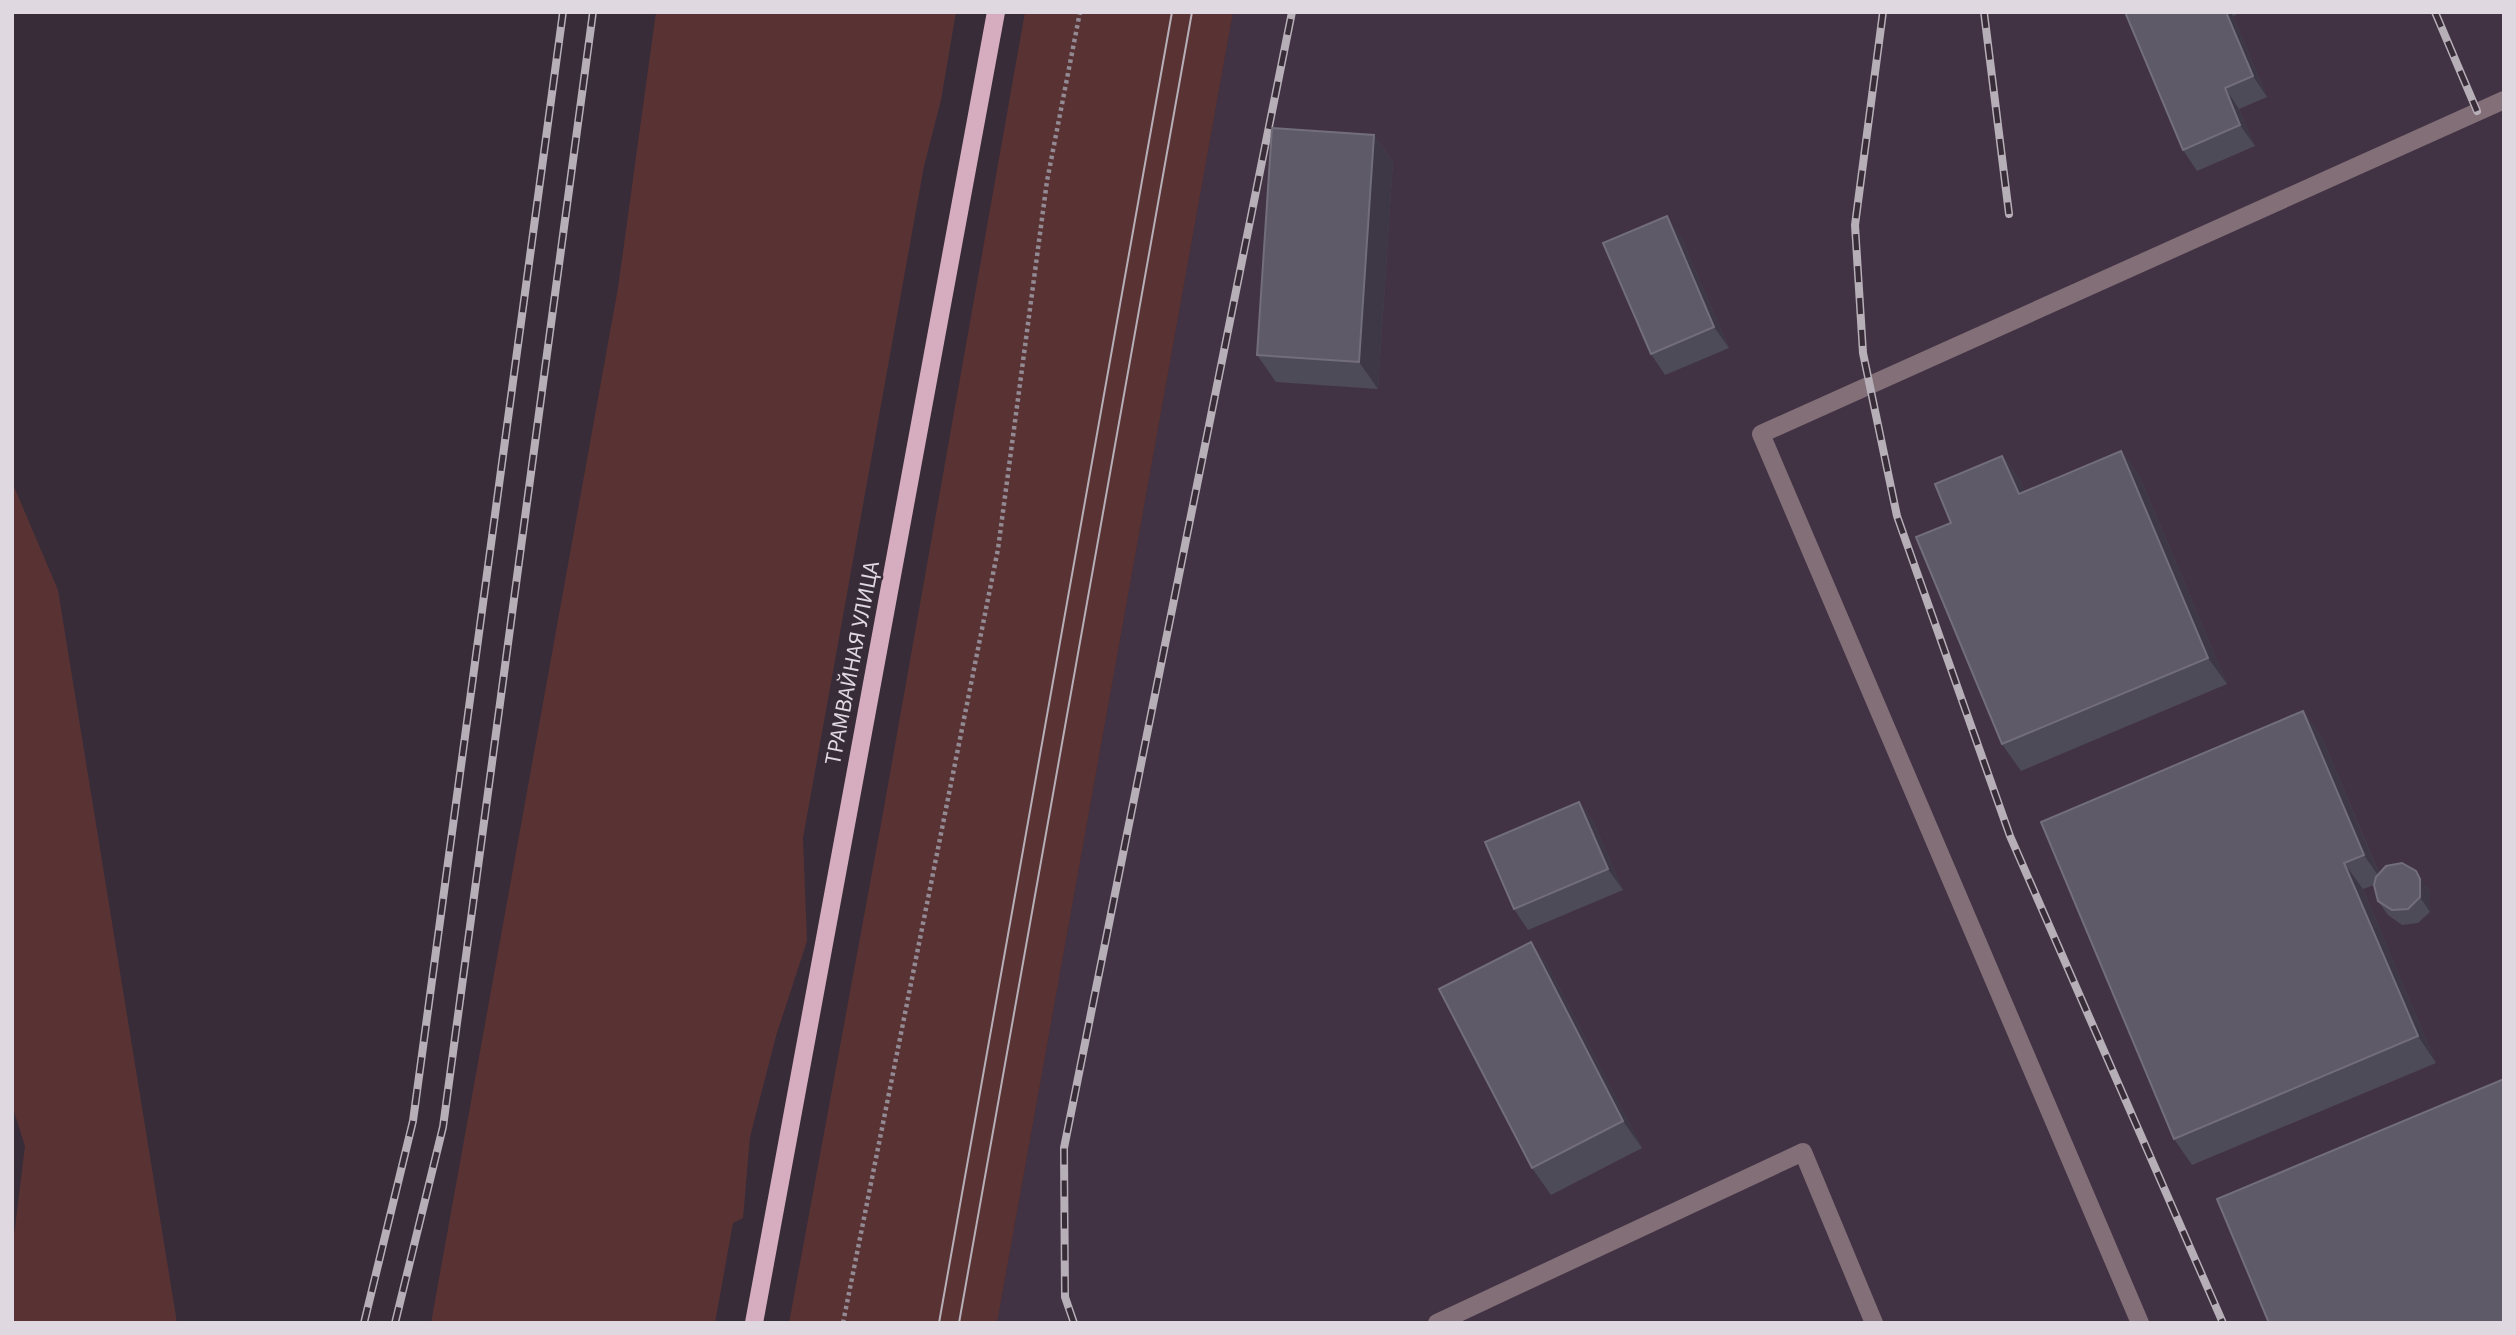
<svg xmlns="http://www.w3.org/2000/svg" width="2516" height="1335" font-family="'Source Sans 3',sans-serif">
	<rect width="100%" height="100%" fill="#372c38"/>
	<polygon fill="#423344" points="1233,12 2504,12 2504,1323 997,1323"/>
	<g fill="#593334">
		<polygon points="656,12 956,12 941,100 924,166 803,838 807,941 776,1036 750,1137 743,1218 733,1223 715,1323 431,1323 618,288"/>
		<polygon points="1025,12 1233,12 997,1323 789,1323 883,813"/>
		<polygon points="12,482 58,590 177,1323 12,1323 12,1252 25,1146 12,1105"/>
	</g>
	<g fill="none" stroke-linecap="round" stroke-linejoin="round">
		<polyline stroke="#938a94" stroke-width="4.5" stroke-dasharray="3.5 3.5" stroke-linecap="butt" points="843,1323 998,549 1047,181 1080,12"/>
		<g stroke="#836f78" stroke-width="18">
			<polyline points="1437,1323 1803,1152 1874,1323"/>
			<polyline points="2140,1323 1761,434 2504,100"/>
		</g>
		<polyline stroke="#d6adbf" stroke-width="18" points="754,1323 996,12"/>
		<g stroke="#b7afb8" stroke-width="2">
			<polyline points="939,1323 1172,12"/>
			<polyline points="959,1323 1192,12"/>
		</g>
		<g stroke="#b7afb8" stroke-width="8">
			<g id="rail">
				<polyline points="1883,12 1855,225 1863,353 1897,516 2010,836 2223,1323"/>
				<polyline points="1984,12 2009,214"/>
				<polyline points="2435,12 2477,111"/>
				<polyline points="364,1323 413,1121 563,12"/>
				<polyline points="395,1323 443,1127 593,12"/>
				<polyline points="1074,1323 1065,1297 1064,1148 1292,12"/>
			</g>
		</g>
		<use href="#rail" stroke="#372c38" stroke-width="5" stroke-dasharray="16" stroke-linecap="butt"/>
	</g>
	<g fill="#4e4b59">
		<polygon points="2125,12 2243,12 2233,16 2267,97 2239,109 2255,146 2197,171 2183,150"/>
		<polygon points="1374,135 1393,162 1378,389 1276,382 1257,355"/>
		<polygon points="1681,237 1729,348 1665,375 1651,354"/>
		<polygon points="2121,451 2140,477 2227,684 2021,771 2002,744 1951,523 2002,456 2021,482 2025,492"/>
		<polygon points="2303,711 2322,738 2379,873 2426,886 2430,893 2430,912 2418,923 2402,925 2388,915 2378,901 2374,885 2363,889 2436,1063 2192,1165 2174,1139"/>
		<polygon points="1579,802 1594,823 1623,890 1528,930 1514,909"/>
		<polygon points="1531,942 1549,968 1642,1148 1551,1195 1532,1168"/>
	</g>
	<g fill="#3e3846">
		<polygon points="2226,12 2231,12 2233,16 2267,97 2253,76"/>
		<polygon points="2225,88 2239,109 2255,146 2240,125"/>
		<polygon points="1374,135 1393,162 1378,389 1359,362"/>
		<polygon points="1667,216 1681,237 1729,348 1714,327"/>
		<polygon points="2121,451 2140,477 2227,684 2208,658"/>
		<polygon points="2002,456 2021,482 2037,521 2019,494"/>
		<polygon points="2303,711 2322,738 2382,881 2364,855"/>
		<polygon points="1579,802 1594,823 1623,890 1608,869"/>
		<polygon points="2344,863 2363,889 2436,1063 2418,1036"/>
		<polygon points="2416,871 2430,893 2430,912 2420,897"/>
		<polygon points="1531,942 1549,968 1642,1148 1623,1121"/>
	</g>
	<g fill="#5e5a68" stroke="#726e7a" stroke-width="2">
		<polygon points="2125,12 2226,12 2253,76 2225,88 2240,125 2183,150"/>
		<polygon points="1272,128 1374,135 1359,362 1257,355"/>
		<polygon points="1667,216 1714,327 1651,354 1603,243"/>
		<polygon points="2121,451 2208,658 2002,744 1916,537 1951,523 1935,484 2002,456 2019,494"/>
		<polygon points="2303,711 2364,855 2344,863 2418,1036 2174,1139 2041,822"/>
		<polygon points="1579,802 1608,869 1514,909 1485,842"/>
		<polygon points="2402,863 2416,871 2420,879 2420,897 2408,909 2392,910 2378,901 2374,885 2376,877 2386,866"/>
		<polygon points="1531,942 1623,1121 1532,1168 1439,989"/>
		<polygon points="2504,1079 2504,1323 2269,1323 2217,1199"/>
	</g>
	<g text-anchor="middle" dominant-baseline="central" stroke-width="5" stroke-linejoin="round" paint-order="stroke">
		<g font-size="23" fill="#dfd8e0" stroke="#372c38">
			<text transform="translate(852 663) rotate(-79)">ТРАМВАЙНАЯ УЛИЦА</text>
		</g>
	</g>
	<rect width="2516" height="1335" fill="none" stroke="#dfd8e0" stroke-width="28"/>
</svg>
